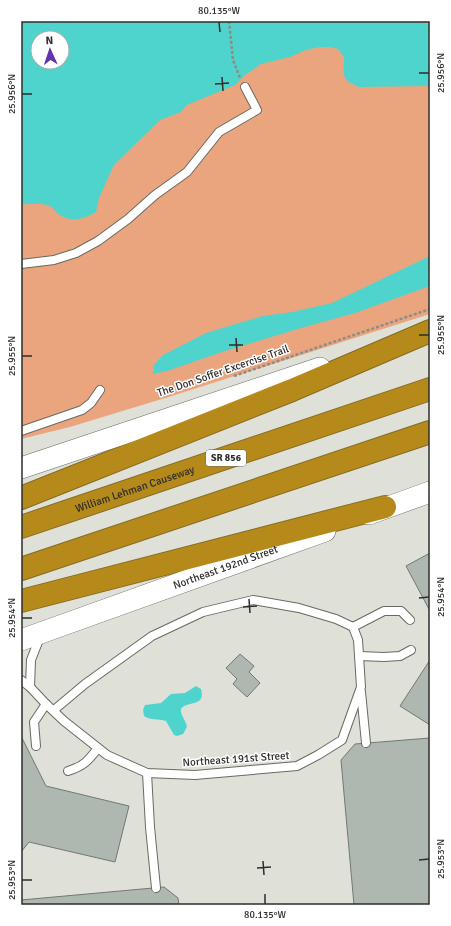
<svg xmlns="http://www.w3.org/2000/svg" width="451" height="926" font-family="Signika,sans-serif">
	<rect width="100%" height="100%" fill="#dfe1d8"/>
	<path fill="#eba57e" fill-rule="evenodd" d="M21,21H430V314L175,395L70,427L21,439ZM38,38H62V62H38Z"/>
	<g fill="#4ed4cc" fill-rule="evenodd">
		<path d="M21,21H418L430,25V86L359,87C340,79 344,76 344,57L338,49L329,47H320L306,50L290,57L261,64L245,75L235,85L187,105L181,112L160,120L114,165L99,198L96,212C85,219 71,223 58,214C55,211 53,207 49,206C40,202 30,205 21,204ZM38,38H62V62H38Z"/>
		<polygon points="430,256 430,286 355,313 301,328 222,352 167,371 153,374 154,365 163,355 206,333 263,316 292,312 332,303"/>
		<path d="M196,686L201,689C206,708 187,700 181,709C180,715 186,720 187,727L183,734L177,736L174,735L166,721C158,718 151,721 144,716L143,710L145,705L161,703L171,694L185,693Z"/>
	</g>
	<g fill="#aeb7b0" stroke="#717973">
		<polygon points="430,553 430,611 406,566"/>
		<polygon points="240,654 254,666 249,672 260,683 247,697 233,684 237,679 226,668"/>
		<polygon points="430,660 430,725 400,706"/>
		<polygon points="21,736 46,786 129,806 115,862 29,842 21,852"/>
		<polygon points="430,738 430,905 354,905 341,760 355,744"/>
		<polygon points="164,887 178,898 179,905 21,905 21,900"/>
	</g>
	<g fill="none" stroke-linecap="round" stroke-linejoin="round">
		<g stroke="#686a62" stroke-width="10">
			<g id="lane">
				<polyline points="21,264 54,260 76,253 98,241 128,219 155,195 187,172 219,132 257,110 245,87"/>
				<polyline points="21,431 82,410 91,403 100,390"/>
				<polyline points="353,627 384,611 401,611 410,620"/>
				<polyline points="359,656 384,657 400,656 411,650"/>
				<polyline points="21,680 30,687 46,704 64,721 107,755 147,773 195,775 297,766 318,755 342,740 361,687 358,640 353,627 336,619 299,608 253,600 203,612 152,636 85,684 54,710"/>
				<polyline points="30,687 31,660 40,637"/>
				<polyline points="361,692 366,743"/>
				<polyline points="36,746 34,722 46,704"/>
				<path d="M68,771C84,766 88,761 98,748"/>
				<polyline points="147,773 150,827 156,888"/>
			</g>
		</g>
		<g stroke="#686a62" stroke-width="22">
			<g id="secondary">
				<polyline points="21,468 320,368"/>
				<polyline points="369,514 430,492"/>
				<path id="s1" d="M21,640L325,531"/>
			</g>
		</g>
		<g stroke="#856a21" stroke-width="24">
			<g id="highway">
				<polyline points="21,498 292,390 430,331"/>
				<path id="s2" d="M21,527L430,389"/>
				<polyline points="21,569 430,432"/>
				<polyline points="21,601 385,507"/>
			</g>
		</g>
		<g stroke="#8b8d87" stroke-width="2.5" stroke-dasharray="3 2" stroke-linecap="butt">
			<polyline points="229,21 233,60 240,78"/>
			<polyline points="234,376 430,309"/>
		</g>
		<use href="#lane" stroke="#fff" stroke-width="8"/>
		<use href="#secondary" stroke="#fff" stroke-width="21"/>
		<use href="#highway" stroke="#b58a1b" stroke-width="22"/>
	</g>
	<path fill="none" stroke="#2d2e2b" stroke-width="1.5" d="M219,22L220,32M419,73H429M222,77L223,91M215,84L229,83M22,94H32M419,335H429M236,338L237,352M229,345H243M22,356H32M419,598L429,597M249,599L250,613M243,607L257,606M22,618H32M419,860L429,859M263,861L264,875M257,868L271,867M22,880H32M265,894V904"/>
	<g text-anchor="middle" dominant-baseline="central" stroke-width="3" stroke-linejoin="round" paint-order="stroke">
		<rect fill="#fff" stroke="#6c6d6b" stroke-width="1" x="206" y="450" width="40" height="16" rx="3"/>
		<g font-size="10" font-weight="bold" fill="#2d2e2b">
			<text x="226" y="458">SR 856</text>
		</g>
		<g font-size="11" fill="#2d2e2b" stroke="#fff">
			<text transform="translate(223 371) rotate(-19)">The Don Soffer Excercise Trail</text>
			<text stroke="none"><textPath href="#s2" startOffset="120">William Lehman Causeway</textPath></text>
			<text stroke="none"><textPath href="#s1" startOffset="217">Northeast 192nd Street</textPath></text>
			<text transform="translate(236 759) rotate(-4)">Northeast 191st Street</text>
		</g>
	</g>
	<rect width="451" height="926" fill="none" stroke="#ffffff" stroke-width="44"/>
	<g transform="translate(50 50) rotate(357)"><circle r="19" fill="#ffffff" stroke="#ababaa"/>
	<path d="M0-3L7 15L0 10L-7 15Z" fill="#6135ad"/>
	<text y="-6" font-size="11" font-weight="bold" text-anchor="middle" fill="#2d2e2b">N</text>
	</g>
	<rect x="22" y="22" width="407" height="882" fill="none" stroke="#2d2e2b" stroke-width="1.5"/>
	<g font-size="10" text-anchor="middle" fill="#2d2e2b">
		<text x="219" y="14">80.135°W</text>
		<text transform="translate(440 73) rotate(-90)" y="4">25.956°N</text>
		<text transform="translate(11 94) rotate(-90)" y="4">25.956°N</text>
		<text transform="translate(440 335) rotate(-90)" y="4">25.955°N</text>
		<text transform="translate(11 356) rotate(-90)" y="4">25.955°N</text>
		<text transform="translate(440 597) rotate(-90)" y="4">25.954°N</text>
		<text transform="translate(11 618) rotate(-90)" y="4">25.954°N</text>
		<text transform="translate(440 859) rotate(-90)" y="4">25.953°N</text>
		<text transform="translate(11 880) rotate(-90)" y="4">25.953°N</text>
		<text x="265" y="918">80.135°W</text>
	</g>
</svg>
